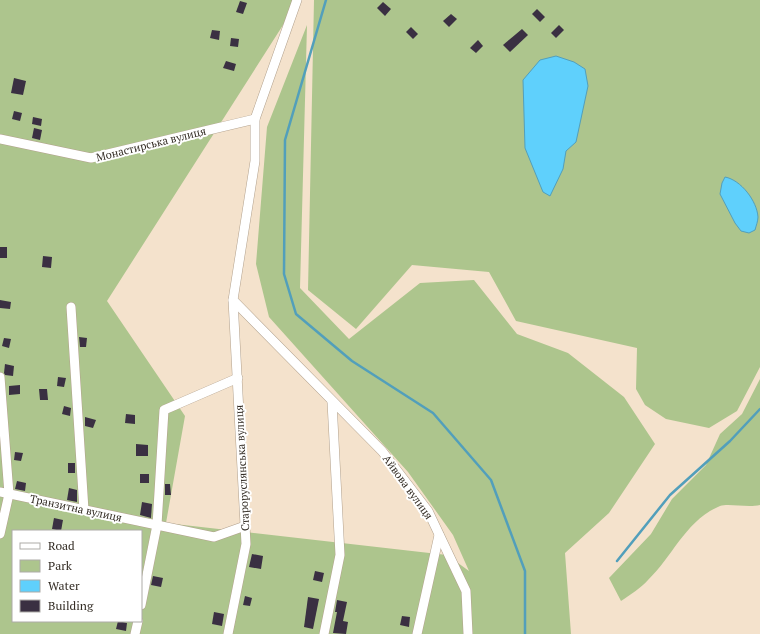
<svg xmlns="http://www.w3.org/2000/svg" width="760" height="634" font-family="'PT Serif',serif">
	<rect width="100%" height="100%" fill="#f4e2cc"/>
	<g fill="#adc58d" fill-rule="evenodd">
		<path d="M0,0H299L107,301L185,416L166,523L447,555L469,571L453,535L408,472L269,317L256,264L267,127L307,25L300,288L349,339L420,283L474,280L517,334L568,353L624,397L655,444L609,513L565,553L571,634H0ZM13,531H141V621H13Z"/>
		<polygon points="314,0 760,0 760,367 737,411 709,428 666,419 645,405 636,389 637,348 516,321 489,272 412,265 356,329 308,290"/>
		<path d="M760,379V505C747,508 729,503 720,506C686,520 673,556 648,580C641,588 630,595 621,601L609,578L651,534L672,499L706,465L720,434L742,414Z"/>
	</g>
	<g fill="#5fd0fc" stroke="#529fbb">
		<polygon points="556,56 574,62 585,69 588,86 576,142 566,151 563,169 550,196 543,192 525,148 523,80 540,60"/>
		<path d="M725,177C741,180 757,201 758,217C758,221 756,226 755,230L749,233L741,231L735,223L720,194L722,183Z"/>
	</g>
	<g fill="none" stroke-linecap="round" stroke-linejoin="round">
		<g stroke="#529fbb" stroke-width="2.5">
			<polyline points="326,0 285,140 284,274 296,314 352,361 433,413 491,480 525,571 525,634"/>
			<polyline points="617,561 670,495 730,441 760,409"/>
		</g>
	</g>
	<g fill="#3a3042">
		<polygon points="240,1 247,3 243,14 236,12"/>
		<polygon points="383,2 391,9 385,16 377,8"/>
		<polygon points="537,9 545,17 540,22 532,14"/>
		<polygon points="451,14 457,19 449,27 443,21"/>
		<polygon points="559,25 564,30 556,38 551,33"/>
		<polygon points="411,27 418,34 413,39 406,32"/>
		<polygon points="522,29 528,35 510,52 503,45"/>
		<polygon points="212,30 220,31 219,40 210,38"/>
		<polygon points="231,38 239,39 238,47 230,46"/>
		<polygon points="478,40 483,46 476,53 470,48"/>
		<polygon points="226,61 236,64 234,71 223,68"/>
		<polygon points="14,78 26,81 23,95 11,93"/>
		<polygon points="14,111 22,113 20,121 12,119"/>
		<polygon points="33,117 42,119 41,126 32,124"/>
		<polygon points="34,128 42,130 40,140 32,138"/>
		<rect x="0" y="247" width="7" height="11"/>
		<polygon points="43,256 52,257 51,268 42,267"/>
		<polygon points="0,300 11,302 10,309 0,308"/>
		<polygon points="79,337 87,338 86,347 80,347"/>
		<polygon points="4,338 11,339 9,348 2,346"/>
		<polygon points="5,364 14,366 13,376 5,375 4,373"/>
		<polygon points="58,377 66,378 64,387 57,386"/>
		<polygon points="20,385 20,394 9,395 9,386"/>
		<polygon points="39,389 47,389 48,400 40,400"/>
		<polygon points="64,406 71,408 70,416 62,414"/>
		<polygon points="126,414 135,415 135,424 125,423"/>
		<polygon points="85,417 96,420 93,428 85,426"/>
		<polygon points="136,444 148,445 148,456 136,456"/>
		<polygon points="15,452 23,453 21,461 14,460"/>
		<rect x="68" y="463" width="7" height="10"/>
		<rect x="140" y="474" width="9" height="9"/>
		<polygon points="17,481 26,483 25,491 15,489"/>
		<polygon points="165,484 170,484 171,495 165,495"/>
		<polygon points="69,488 77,490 77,502 67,500"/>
		<polygon points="142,502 152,504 151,518 140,515"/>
		<polygon points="54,518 63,520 61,531 52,529"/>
		<polygon points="252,554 263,556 261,569 249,567"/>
		<polygon points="315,571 324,573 322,582 313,580"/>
		<polygon points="153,576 163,578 161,587 151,585"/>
		<polygon points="245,596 252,598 250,606 243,605"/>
		<polygon points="308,597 319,599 313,629 304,627"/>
		<polygon points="337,600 347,602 343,621 348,622 346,634 333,633 337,612 335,612"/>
		<polygon points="214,612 224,614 222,626 212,624"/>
		<polygon points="402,616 410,617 409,627 400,625"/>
		<polygon points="118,621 127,623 126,631 116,629"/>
	</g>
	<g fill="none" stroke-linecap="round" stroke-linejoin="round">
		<g stroke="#b2a18d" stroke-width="10">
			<g id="street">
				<polyline points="297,0 255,119 255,161 233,300 382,451 428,511 466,591 468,634"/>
				<polyline points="0,139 91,158 255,119"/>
				<polyline points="71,307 84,510"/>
				<polyline points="0,377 9,494 0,534"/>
				<polyline points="0,492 214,537 245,526"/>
				<polyline points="141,605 157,525 164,410 238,378"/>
				<polyline points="135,634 138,621"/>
				<polyline points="228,634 246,544 233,300"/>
				<polyline points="324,634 340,555 332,402"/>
				<polyline points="417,634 439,535"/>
			</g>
		</g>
		<use href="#street" stroke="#fff" stroke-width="9"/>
	</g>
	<g text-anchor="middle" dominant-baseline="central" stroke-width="4" stroke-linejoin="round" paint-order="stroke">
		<g font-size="11" fill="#332c24" stroke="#fff">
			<text transform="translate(151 144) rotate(-14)">Монастирська вулиця</text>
			<text transform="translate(242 468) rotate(-93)">Староруслянська вулиця</text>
			<text transform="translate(408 487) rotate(54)">Айвова вулиця</text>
			<text transform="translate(76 508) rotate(12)">Транзитна вулиця</text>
		</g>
	</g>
	<rect x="12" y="530" width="130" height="92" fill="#ffffff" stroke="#adaba7"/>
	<rect x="20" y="543" width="20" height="6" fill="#ffffff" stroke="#adaba7"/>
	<text x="48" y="550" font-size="12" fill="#332c24">Road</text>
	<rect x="20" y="560" width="20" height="12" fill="#adc58d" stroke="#adaba7"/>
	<text x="48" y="570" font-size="12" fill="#332c24">Park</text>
	<rect x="20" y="580" width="20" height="12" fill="#5fd0fc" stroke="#adaba7"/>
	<text x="48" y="590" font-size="12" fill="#332c24">Water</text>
	<rect x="20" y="600" width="20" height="12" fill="#3a3042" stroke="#adaba7"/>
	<text x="48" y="610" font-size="12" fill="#332c24">Building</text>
</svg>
